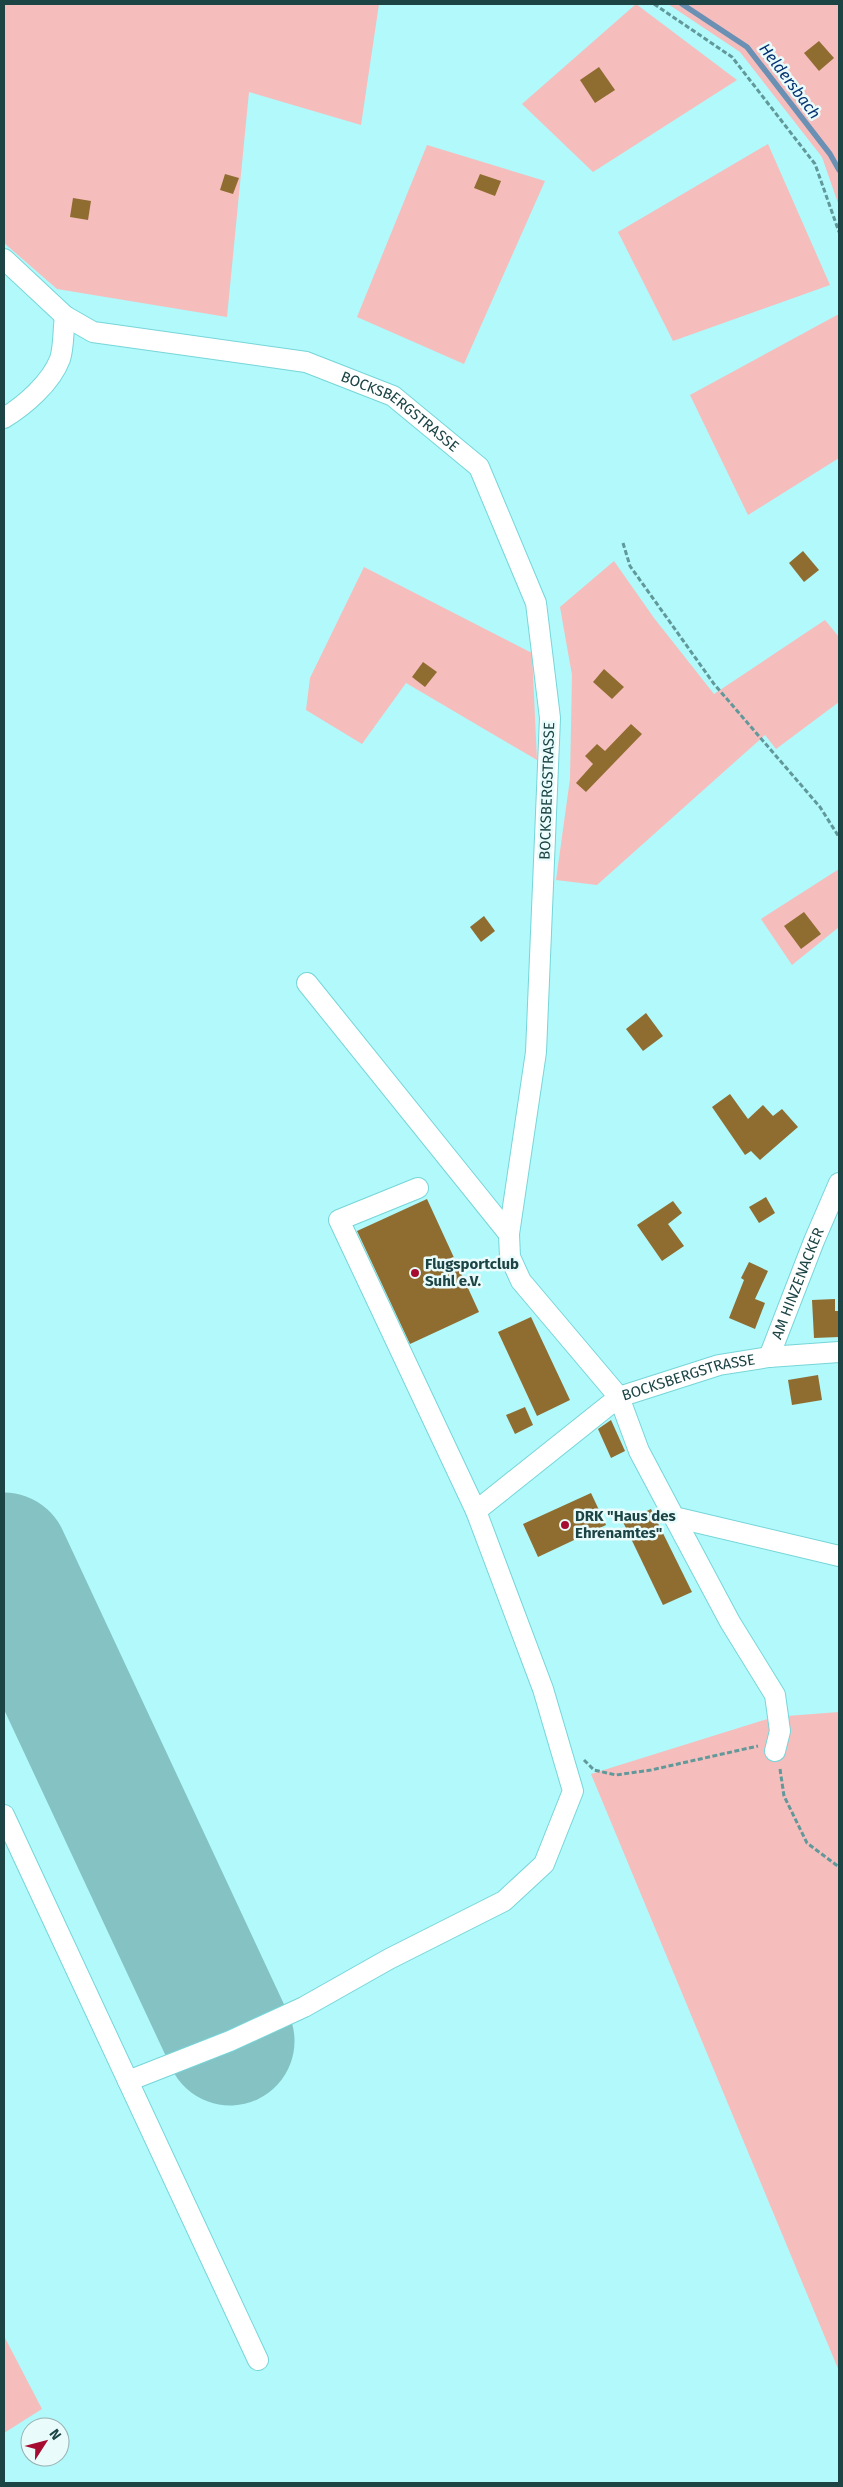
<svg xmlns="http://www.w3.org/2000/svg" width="843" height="2487" font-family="'Fira Sans',sans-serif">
	<rect width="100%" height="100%" fill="#b1f9fb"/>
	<g fill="#f6bdbd">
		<polygon points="4,4 379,4 361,125 249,92 227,317 57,289 4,243"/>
		<polygon points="636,4 737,80 593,172 522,104"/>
		<polygon points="668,4 839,4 839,206 822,157 740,52"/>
		<polygon points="768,144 830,285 673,341 618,232"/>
		<polygon points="427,145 545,181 464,364 357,317"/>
		<polygon points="839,314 839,458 748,515 690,395"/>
		<polygon points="614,561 654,618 714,694 825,620 839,637 839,702 776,749 765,735 597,885 556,880 570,779 572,675 560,607"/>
		<polygon points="364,567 532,653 537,760 406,683 362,744 306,710 310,678"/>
		<polygon points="839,869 839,927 792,965 761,919"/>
		<polygon points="839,1712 839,2371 591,1774 774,1717"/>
		<polygon points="4,2336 42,2409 4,2433"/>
	</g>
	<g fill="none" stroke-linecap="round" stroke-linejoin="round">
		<polyline stroke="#6a90b4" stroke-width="5.5" points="682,4 747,47 830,154 839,170"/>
		<polyline stroke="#84c2c3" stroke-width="129" points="4,1557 230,2041"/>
	</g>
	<g fill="#8f6c30">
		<polygon points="819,41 834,58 819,71 804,53"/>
		<polygon points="599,67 615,90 595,103 580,80"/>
		<polygon points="225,174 239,178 233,194 220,190"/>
		<polygon points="480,174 501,181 495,196 474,188"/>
		<polygon points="73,198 91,201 88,220 70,217"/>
		<polygon points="803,551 819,570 804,582 789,563"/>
		<polygon points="423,662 437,672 425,687 412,677"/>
		<polygon points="604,669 624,687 612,699 593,682"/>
		<polygon points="631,724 642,734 586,792 576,783 593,764 585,756 597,744 605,751"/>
		<polygon points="804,912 821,934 801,949 784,926"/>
		<polygon points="484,916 495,931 481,942 470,927"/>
		<polygon points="646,1013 663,1036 643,1051 626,1029"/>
		<polygon points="730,1094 748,1119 763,1105 773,1116 782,1109 798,1127 760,1160 751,1151 745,1155 712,1107"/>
		<polygon points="766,1197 775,1213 759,1223 749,1207"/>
		<polygon points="427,1199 479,1312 410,1344 357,1231"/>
		<polygon points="673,1201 682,1213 668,1224 684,1246 662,1261 637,1225"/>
		<polygon points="749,1262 768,1271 755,1299 765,1303 755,1329 729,1318 744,1280 741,1278"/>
		<polygon points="835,1299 835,1311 839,1311 839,1337 814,1338 812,1300"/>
		<polygon points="531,1317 570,1400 537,1416 498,1332"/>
		<polygon points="818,1375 822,1400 792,1405 788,1380"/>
		<polygon points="525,1407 533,1425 515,1434 506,1415"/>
		<polygon points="611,1420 625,1451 611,1458 598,1429"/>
		<polygon points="591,1493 606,1525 538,1557 523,1524"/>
		<polygon points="651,1509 692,1592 663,1605 623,1522"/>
	</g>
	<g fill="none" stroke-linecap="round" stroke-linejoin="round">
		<g stroke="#77d5d8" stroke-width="22">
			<g id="minor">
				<path id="s1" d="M4,259L65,316L93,332L306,362L393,396L479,467L536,603L550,718L536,1052L509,1234L510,1257L521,1281L619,1397L719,1365L769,1357L839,1352"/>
				<path d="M4,418C24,406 51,383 60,359C64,347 63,330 65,316"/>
				<polyline points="307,983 509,1234"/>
				<polyline points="418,1188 339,1220 476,1511 619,1397 639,1451 674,1517 839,1556"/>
				<path id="s2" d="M769,1357L814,1241L839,1183"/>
				<polyline points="674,1517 730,1622 775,1695 780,1731 775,1751"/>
				<polyline points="4,1815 258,2360"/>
				<polyline points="128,2081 230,2041 304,2007 389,1959 504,1901 544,1864 573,1791 543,1689 476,1511"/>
			</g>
		</g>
		<g stroke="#61989a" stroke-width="3" stroke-dasharray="5 2.5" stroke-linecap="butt">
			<polyline points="654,4 732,57 815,164 839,232"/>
			<polyline points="623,543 630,566 714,684 820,807 839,837"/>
			<polyline points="584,1760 594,1770 616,1775 651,1770 758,1746"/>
			<polyline points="780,1769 784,1796 807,1843 839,1867"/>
		</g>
		<use href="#minor" stroke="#fff" stroke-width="20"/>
	</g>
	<g fill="#a60c30" stroke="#eafbfb" stroke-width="2">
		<circle cx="415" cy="1273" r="5"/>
		<circle cx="565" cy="1525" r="5"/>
	</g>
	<g text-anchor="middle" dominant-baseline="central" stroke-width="5" stroke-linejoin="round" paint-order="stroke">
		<g font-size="15" fill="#1c4445" stroke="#eafbfb">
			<text stroke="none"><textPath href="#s1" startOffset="438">BOCKSBERGSTRASSE</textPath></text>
			<text transform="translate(547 791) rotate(-88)">BOCKSBERGSTRASSE</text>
			<text stroke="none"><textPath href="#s2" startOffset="79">AM HINZENACKER</textPath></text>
			<text stroke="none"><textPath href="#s1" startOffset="1591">BOCKSBERGSTRASSE</textPath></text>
		</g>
		<g font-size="15" font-weight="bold" fill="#1c4445" stroke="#eafbfb" text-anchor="start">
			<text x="425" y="1264">Flugsportclub<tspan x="425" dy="17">Suhl e.V.</tspan></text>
			<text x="575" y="1516">DRK "Haus des<tspan x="575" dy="17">Ehrenamtes"</tspan></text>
		</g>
		<g font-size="16" font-style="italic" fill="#073471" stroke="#eafbfb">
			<text transform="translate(790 81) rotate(53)">Heldersbach</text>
		</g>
	</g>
	<rect width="843" height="2487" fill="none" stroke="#1c4445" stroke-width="10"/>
	<g transform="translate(45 2442) rotate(54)"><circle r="24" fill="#eafbfb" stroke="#98b2b2"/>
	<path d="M0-4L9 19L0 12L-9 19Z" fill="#a60c30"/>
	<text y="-8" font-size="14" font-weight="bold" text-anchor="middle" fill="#1c4445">N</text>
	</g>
</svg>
